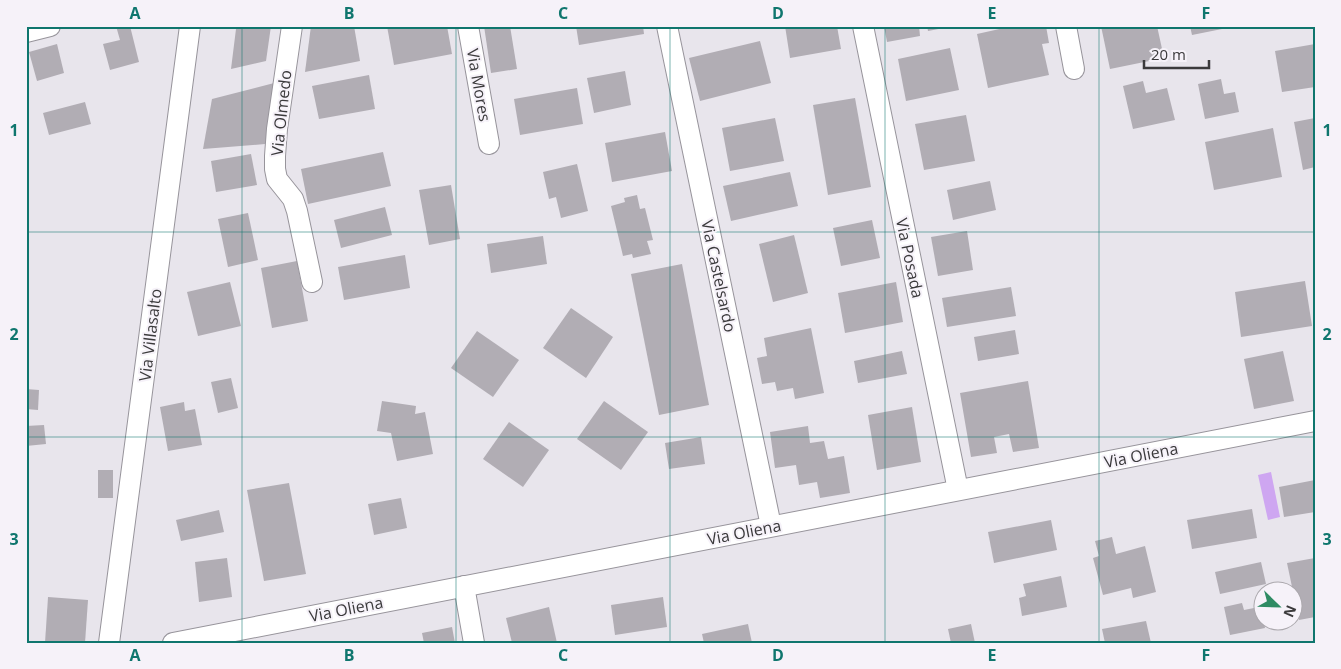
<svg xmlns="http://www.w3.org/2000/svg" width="1341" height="669" font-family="'Open Sans',sans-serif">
	<rect width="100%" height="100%" fill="#e8e5ec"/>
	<polygon fill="#cea6f1" points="1271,472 1280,517 1268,520 1258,475"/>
	<g fill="#b1adb4">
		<polygon points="116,26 130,26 139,62 110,70 103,44 120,40"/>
		<polygon points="255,26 271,26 266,61 231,69 236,29"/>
		<polygon points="311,26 354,26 360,61 305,72"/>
		<polygon points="387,26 447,26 452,54 394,65"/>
		<polygon points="484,26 510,26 517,69 491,73"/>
		<polygon points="576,26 643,26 644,34 579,45"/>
		<polygon points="785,26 837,26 841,49 790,58"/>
		<polygon points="884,26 919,26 920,36 887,42"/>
		<polygon points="927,26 949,26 949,27 928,31"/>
		<polygon points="1013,26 1046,26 1049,43 1042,44 1049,75 988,88 977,34"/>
		<polygon points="1101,26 1157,26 1164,58 1110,69"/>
		<polygon points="1190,26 1232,26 1232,27 1192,35"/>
		<polygon points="760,41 771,83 700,101 689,58"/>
		<polygon points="57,44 64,73 37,81 29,52"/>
		<polygon points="1315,44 1315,87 1282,92 1275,51"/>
		<polygon points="950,48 959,90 906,101 898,59"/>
		<polygon points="625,71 631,105 594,113 587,78"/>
		<polygon points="369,75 375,109 319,119 312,86"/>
		<polygon points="1221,79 1224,94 1235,92 1239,112 1205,119 1198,84"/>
		<polygon points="1143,81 1146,93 1167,88 1175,120 1133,129 1123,86"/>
		<polygon points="278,82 265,144 203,149 212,99"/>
		<polygon points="577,88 583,124 520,135 514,99"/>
		<polygon points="855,98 871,187 828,195 813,105"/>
		<polygon points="85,102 91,124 49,135 43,113"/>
		<polygon points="966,115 975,161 924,170 915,124"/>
		<polygon points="775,118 784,161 730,171 722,128"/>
		<polygon points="1315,118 1315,167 1303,170 1294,122"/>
		<polygon points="1273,128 1282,177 1214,190 1205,142"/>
		<polygon points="665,132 672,171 612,182 605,143"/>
		<polygon points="383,152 391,186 308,204 301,169"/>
		<polygon points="251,154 257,185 216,192 211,161"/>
		<polygon points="577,164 588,211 561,218 556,197 549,199 543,172"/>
		<polygon points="790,172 798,206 731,221 723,186"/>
		<polygon points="990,181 996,210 953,220 947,190"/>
		<polygon points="451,185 460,239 429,245 419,190"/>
		<polygon points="637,195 640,209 645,208 653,240 647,241 651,254 633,258 632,254 623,256 611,206 625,202 624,198"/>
		<polygon points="385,207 392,235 341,248 334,220"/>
		<polygon points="248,213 258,260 228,267 218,219"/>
		<polygon points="872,220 880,258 841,266 833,228"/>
		<polygon points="967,231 973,270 938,276 931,237"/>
		<polygon points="794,235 808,293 773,302 759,244"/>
		<polygon points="543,236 547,264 491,273 487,244"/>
		<polygon points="405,255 410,288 344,300 338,267"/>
		<polygon points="297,261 308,321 272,328 261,268"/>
		<polygon points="682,264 709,405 659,415 631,274"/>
		<polygon points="1305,281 1312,326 1241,337 1235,292"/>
		<polygon points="230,282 241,326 198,336 187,292"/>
		<polygon points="896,282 903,322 845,333 838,293"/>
		<polygon points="1011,287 1016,316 947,327 942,298"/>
		<polygon points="571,308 613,337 586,378 543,348"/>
		<polygon points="811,328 824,393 795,399 793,388 777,391 775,382 762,384 757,358 767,356 764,338"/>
		<polygon points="1015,330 1019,354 978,361 974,337"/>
		<polygon points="477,331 519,360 493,397 451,368"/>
		<polygon points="902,351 907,374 858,383 854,361"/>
		<polygon points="1283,351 1294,401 1254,409 1244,359"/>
		<polygon points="231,378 238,408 218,413 211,382"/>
		<polygon points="1028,381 1039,448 1013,452 1009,434 994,437 997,453 971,457 960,393"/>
		<polygon points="26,389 39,390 38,410 26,409"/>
		<polygon points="382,401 416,406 415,414 425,412 433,454 397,461 391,433 377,431"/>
		<polygon points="604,401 648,432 621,470 577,439"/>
		<polygon points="184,402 185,411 195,409 202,445 168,451 160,407"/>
		<polygon points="912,407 921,462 877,470 868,415"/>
		<polygon points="509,422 549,450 523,487 483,459"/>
		<polygon points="44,425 46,444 26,446 26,426"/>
		<polygon points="808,426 810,443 824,441 828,459 844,456 850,493 820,498 817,482 799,485 796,465 775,468 770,432"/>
		<polygon points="701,437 705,464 669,469 665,443"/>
		<rect x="98" y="470" width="15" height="28"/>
		<polygon points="1315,480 1315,512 1284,517 1279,487"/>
		<polygon points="289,483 306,574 264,581 247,490"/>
		<polygon points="401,498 407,528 374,535 368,504"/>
		<polygon points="1252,509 1257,538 1192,549 1187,520"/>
		<polygon points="219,510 224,532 181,541 176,520"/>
		<polygon points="1051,520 1057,550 994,563 988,532"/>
		<polygon points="1112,537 1116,554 1145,546 1156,592 1133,598 1131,588 1103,595 1093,558 1099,556 1095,541"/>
		<polygon points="227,558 232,597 199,602 195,562"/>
		<polygon points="1315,558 1315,617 1299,620 1287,563"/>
		<polygon points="1261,562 1266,584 1220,594 1215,572"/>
		<polygon points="1061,576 1067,607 1022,616 1019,598 1026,596 1023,584"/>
		<polygon points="48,597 88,600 85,643 45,643"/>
		<polygon points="663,597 667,627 615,635 611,605"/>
		<polygon points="1242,603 1244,610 1264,606 1263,618 1265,628 1230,635 1224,607"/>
		<polygon points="549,607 557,643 512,643 506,618"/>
		<polygon points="1146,621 1151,643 1105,643 1102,629"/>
		<polygon points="748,624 752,643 704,643 702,634"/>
		<polygon points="971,624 975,643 951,643 948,629"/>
		<polygon points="452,627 455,643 424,643 422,633"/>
	</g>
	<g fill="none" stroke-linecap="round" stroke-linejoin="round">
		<g stroke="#97949b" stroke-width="22">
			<g id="minor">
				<polyline points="292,26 277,129 275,156 275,169 277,179 293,199 297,211 312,282"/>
				<polyline points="468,26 489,144"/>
				<polyline points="667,26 771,526"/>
				<polyline points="863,26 958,490"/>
				<polyline points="1066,26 1074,69"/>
				<polyline points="26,32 50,26"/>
				<polyline points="464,586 474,643"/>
				<polyline points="109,643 190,26"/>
				<polyline points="173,643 1315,421"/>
			</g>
		</g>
		<use href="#minor" stroke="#fff" stroke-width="20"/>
	</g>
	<path fill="none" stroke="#0f766e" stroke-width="1" stroke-opacity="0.55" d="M242,26V643M456,26V643M670,26V643M885,26V643M1099,26V643M26,232H1315M26,437H1315"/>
	<g text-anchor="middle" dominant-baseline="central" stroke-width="4" stroke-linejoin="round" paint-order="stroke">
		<g font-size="16" fill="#3b3a3c" stroke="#f6f2f9">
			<text transform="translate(479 85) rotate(80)">Via Mores</text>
			<text transform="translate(281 113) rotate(-84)">Via Olmedo</text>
			<text transform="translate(910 258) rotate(78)">Via Posada</text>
			<text transform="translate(719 276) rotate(78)">Via Castelsardo</text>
			<text transform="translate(150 335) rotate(-83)">Via Villasalto</text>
			<text transform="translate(1141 455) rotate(-11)">Via Oliena</text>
			<text transform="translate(744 532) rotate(-11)">Via Oliena</text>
			<text transform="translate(346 609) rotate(-11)">Via Oliena</text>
		</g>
	</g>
	<rect width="1341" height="669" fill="none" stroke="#f6f2f9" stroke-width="55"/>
	<g transform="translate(1278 606) rotate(113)"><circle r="24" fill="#f6f2f9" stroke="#aba8ad"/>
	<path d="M0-4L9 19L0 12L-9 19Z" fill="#2e8b63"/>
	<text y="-8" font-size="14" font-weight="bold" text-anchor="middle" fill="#3b3a3c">N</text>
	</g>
	<path d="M1144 60v8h65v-8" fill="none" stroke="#3b3a3c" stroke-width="2.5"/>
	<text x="1151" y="60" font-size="15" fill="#3b3a3c" stroke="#f6f2f9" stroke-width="4" paint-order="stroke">20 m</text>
	<rect x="28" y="28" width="1286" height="614" fill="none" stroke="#0f766e" stroke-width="2"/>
	<g font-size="16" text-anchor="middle" font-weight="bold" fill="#0f766e">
		<text x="135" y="19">A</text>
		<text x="349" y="19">B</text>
		<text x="563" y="19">C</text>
		<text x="778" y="19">D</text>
		<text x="992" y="19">E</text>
		<text x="1206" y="19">F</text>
		<text x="14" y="136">1</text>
		<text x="1327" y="136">1</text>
		<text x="14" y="340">2</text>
		<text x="1327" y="340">2</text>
		<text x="14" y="545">3</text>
		<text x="1327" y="545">3</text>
		<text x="135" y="661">A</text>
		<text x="349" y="661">B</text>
		<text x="563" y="661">C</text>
		<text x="778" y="661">D</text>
		<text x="992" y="661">E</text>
		<text x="1206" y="661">F</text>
	</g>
</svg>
